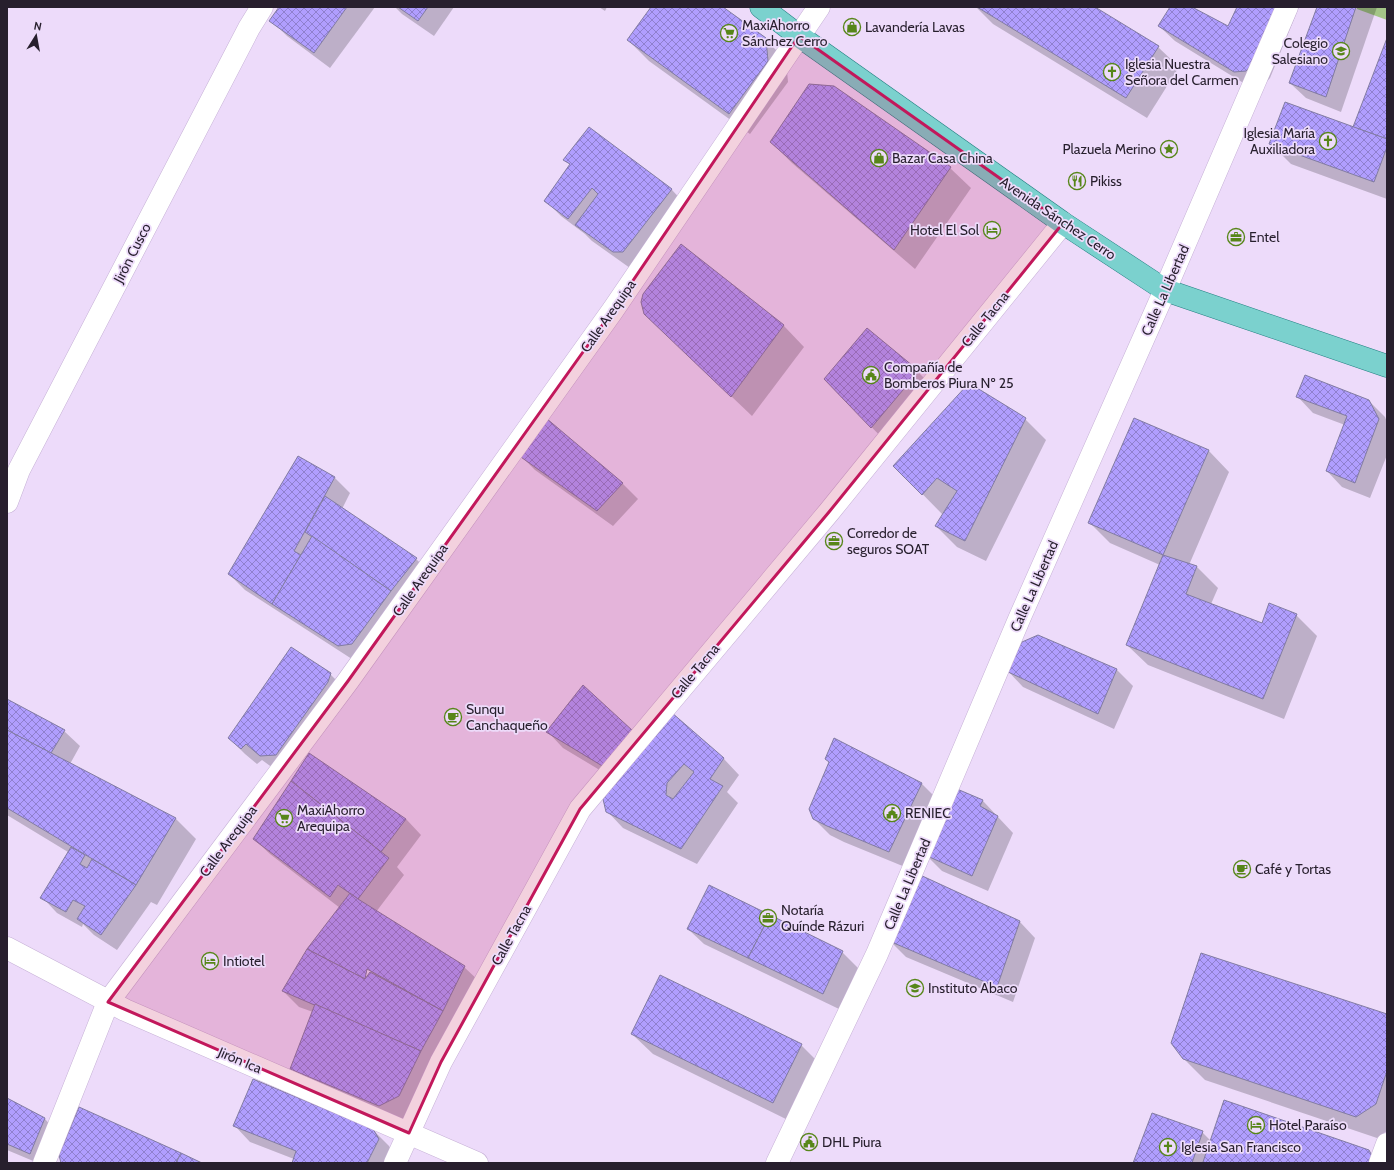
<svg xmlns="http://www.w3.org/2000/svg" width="1394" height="1170" font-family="Cabin,sans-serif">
	<defs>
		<pattern id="building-cross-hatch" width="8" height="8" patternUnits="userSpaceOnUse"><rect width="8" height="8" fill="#b09efe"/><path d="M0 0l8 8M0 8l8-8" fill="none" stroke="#8f80ce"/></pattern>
	</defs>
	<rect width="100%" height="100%" fill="#eddbfa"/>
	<polygon fill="#a4c587" points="1357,7 1387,7 1387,20 1357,9"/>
	<g fill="#0003" fill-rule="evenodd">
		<polygon points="280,7 375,7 330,68 287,36 271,20"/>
		<polygon points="395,7 454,7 434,36 402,14"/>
		<polygon points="599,7 607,7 605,11"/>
		<polygon points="652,7 721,7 765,39 786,60 788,82 750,134 649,61 628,40"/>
		<polygon points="976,7 1093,7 1158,47 1179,67 1147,118 993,24"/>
		<polygon points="1171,7 1190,7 1228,27 1238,7 1299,7 1270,78 1262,87 1250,87 1175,41 1159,26"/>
		<polygon points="1319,7 1377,7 1341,112 1306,98 1290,83"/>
		<polygon points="1387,40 1387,199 1291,164 1270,143 1354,128"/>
		<polygon points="589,129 672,190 687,206 630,268 592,241 585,234 561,216 545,200 570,165 565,160"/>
		<polygon points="771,142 950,168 971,188 915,269 792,163"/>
		<polygon points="681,246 784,326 804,347 752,416 666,334"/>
		<polygon points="918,372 934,388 887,443 825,379"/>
		<polygon points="1298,397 1369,401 1385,417 1387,422 1387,455 1370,498 1342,487 1327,471 1345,425 1313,413"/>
		<polygon points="1025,419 1046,440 986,561 957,547 936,526 943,515 895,466"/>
		<polygon points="1135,419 1209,451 1229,472 1189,565 1197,567 1218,588 1211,604 1262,625 1296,615 1317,636 1284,719 1148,665 1127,645 1160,565 1110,543 1090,523"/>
		<polygon points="520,455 622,483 638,499 613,526 535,470"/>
		<polygon points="335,478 350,493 342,509 416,559 432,574 355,661 245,590 229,574"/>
		<polygon points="1038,636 1117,670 1133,686 1114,729 1023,687 1008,671"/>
		<polygon points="330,674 346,690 277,771 262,760 257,764 245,754 229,738"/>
		<polygon points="7,700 64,731 80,746 70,764 176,819 196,839 157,905 151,902 117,950 94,935 83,924 82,927 57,913 42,897 68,852 7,815"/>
		<polygon points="671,713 724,759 739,775 727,792 738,803 697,864 623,828 607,811 618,781 563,748 548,732 632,732"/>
		<polygon points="826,759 921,783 937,799 905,867 844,842 830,835 814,819 830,763"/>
		<polygon points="958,790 983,801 1013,833 988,891 942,871 926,855"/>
		<path d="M406,819L421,835L397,867L404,875L376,912L464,967L480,982L415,1112L396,1122L307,1084L291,1068L313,1012L299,1007L283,991L340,908L270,854L254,839ZM367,968L372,971L364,984Z"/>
		<polygon points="1020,922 1035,938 1013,1002 906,957 890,941"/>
		<polygon points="688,929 842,952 858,968 839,1009 704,944"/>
		<polygon points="1387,1015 1387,1131 1377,1138 1205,1080 1184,1059"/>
		<polygon points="632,1034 801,1045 822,1066 794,1123 653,1054"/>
		<polygon points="7,1100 45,1119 55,1130 38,1163 7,1150"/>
		<polygon points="235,1126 373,1130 389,1146 394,1156 390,1163 293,1163 294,1159 250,1142"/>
		<polygon points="1202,1132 1211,1141 1368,1151 1380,1163 1134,1163"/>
	</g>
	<g fill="url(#building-cross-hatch)" stroke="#827ca2" fill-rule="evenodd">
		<polygon points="279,7 347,7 314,53 269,21"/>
		<polygon points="398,7 428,7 418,21"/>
		<polygon points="651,7 723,7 766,38 768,61 729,114 627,40"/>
		<polygon points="977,7 1095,7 1159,46 1126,98"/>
		<polygon points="1170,7 1192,7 1228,26 1237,7 1277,7 1254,62 1246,71 1234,72 1158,26"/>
		<polygon points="1317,7 1356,7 1326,97 1289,83"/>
		<polygon points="1387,38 1387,139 1353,127"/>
		<polygon points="809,84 834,86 951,167 894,250 770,142"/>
		<polygon points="1285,102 1387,139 1387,147 1374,182 1269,144"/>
		<polygon points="589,127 672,189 623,252 613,252 575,225 598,194 592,188 568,219 544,201 570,164 563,160"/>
		<polygon points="681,244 784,325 731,397 644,314 641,302 643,294"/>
		<polygon points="867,328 919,371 871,428 824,379"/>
		<polygon points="1305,375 1369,400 1379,419 1355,483 1326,471 1347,416 1296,397"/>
		<polygon points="969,383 1026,418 965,541 935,526 957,491 937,478 922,495 893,466"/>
		<polygon points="546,418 623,483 597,511 518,455"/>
		<polygon points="1134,418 1209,450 1163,555 1088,523"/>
		<polygon points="298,456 335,477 294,551 301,555 272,604 228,574"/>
		<polygon points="325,496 417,558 391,591 305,532"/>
		<polygon points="312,536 391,591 352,644 338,646 272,604"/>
		<polygon points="1163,555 1197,566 1186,594 1262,623 1269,603 1297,614 1263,699 1126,645"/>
		<polygon points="1038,635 1117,669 1098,714 1006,671 1022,642"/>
		<polygon points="291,647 331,673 328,682 276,755 260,756 246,744 241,749 228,738"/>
		<polygon points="583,685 633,731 604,767 546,732"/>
		<polygon points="7,699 65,730 51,753 7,730"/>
		<path d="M671,712L724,758L710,779L723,786L681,849L606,812L603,799ZM684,764L694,772L673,799L666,795L667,783Z"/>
		<polygon points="7,730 176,818 136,885 7,808"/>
		<polygon points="834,738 922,783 889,852 827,826 813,819 809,809 829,762 825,759"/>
		<polygon points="309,753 406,819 381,852 291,781"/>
		<polygon points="291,781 389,858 358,899 338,885 330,897 253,839"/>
		<polygon points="957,789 983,800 980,806 998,816 972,876 925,855"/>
		<polygon points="71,847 85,855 80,864 87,868 92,859 136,885 101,935 77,919 85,906 73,900 66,912 40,898"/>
		<polygon points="918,874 1020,921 997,987 889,941"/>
		<polygon points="709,885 770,915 748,958 687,929"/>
		<polygon points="350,893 358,899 465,966 443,1011 367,969 365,979 307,949"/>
		<polygon points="770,915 843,951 823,994 748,958"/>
		<polygon points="307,949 365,979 370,972 443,1011 421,1051 282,991"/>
		<polygon points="1201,953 1387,1014 1387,1071 1376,1104 1356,1117 1183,1059 1171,1043"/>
		<polygon points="660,975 802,1044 773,1103 631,1034"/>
		<polygon points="315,1004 421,1051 399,1096 379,1106 290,1069"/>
		<polygon points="253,1079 373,1129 379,1139 367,1163 292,1163 296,1151 233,1126"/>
		<polygon points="7,1098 45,1118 30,1154 7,1144"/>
		<polygon points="1224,1100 1369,1150 1372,1156 1370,1163 1207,1163 1203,1162"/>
		<polygon points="79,1107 181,1153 176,1163 61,1163 59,1155"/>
		<polygon points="1152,1113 1203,1131 1192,1163 1133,1163"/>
		<polygon points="181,1153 202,1163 176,1163"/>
	</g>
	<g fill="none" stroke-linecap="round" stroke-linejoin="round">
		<g stroke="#c6b1d6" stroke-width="23">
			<g id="minor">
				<polyline points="7,502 19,470 249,28 262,7"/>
				<polyline points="7,948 125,1010 477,1163"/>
				<polyline points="777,1163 877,954 1020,617 1165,290 1287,7"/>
				<polyline points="1380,1163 1387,1144"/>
			</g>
		</g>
		<g stroke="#c6b1d6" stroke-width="23">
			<g id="tertiary">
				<polyline points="44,1163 108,1002 348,681 613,310 819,7"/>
				<polyline points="395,1163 441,1062 580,809 829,512 1063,223"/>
			</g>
		</g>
		<g stroke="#247f81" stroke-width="23">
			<polyline id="primary" points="761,7 799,36 1063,223 1165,290 1387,366"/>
		</g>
		<use href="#minor" stroke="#fff" stroke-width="22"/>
		<use href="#tertiary" stroke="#fff" stroke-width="22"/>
		<use href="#primary" stroke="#7bd1ce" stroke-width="22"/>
	</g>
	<path fill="#c2185b" fill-opacity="0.2" stroke="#c2185b" stroke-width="3" stroke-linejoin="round" d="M799,36L1063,223L829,512L580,809L441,1062L409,1133L108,1002L348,681L613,310Z"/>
	<defs>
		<g id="shop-ring" transform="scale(0.9)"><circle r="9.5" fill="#eddbfa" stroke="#578619" stroke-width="1.5"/><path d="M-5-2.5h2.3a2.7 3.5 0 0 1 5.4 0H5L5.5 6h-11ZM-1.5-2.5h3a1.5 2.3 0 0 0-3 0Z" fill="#578619"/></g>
		<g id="supermarket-ring" transform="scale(0.9)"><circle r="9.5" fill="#eddbfa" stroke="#578619" stroke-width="1.5"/><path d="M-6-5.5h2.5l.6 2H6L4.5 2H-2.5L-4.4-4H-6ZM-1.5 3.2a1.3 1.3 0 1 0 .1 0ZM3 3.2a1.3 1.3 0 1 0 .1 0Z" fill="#578619"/></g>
		<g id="school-ring" transform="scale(0.9)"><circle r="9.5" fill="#eddbfa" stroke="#578619" stroke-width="1.5"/><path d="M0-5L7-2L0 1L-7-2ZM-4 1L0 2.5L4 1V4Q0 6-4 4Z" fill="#578619"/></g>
		<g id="church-ring" transform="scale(0.9)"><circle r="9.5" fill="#eddbfa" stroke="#578619" stroke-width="1.5"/><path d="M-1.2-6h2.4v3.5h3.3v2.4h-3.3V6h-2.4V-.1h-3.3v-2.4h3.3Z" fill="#578619"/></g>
		<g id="sight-ring" transform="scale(0.9)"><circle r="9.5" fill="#eddbfa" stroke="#578619" stroke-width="1.5"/><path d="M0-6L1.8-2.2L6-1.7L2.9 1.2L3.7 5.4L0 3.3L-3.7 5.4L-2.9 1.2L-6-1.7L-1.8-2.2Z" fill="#578619"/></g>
		<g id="restaurant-ring" transform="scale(0.9)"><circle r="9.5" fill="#eddbfa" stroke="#578619" stroke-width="1.5"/><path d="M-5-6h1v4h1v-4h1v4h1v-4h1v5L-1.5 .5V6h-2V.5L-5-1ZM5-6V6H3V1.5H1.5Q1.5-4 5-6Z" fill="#578619"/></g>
		<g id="hotel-ring" transform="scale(0.9)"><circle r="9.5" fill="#eddbfa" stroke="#578619" stroke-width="1.5"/><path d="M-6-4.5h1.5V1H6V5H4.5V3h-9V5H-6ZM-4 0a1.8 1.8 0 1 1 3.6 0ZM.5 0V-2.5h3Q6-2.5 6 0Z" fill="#578619"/></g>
		<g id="office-ring" transform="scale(0.9)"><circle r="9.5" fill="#eddbfa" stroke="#578619" stroke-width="1.5"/><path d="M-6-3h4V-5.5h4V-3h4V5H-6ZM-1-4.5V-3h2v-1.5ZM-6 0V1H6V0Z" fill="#578619"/></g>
		<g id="civic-ring" transform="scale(0.9)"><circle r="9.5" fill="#eddbfa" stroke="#578619" stroke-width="1.5"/><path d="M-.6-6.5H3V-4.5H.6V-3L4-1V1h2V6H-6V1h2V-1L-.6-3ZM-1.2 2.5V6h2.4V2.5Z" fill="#578619"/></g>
		<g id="cafe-ring" transform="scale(0.9)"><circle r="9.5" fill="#eddbfa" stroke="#578619" stroke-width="1.5"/><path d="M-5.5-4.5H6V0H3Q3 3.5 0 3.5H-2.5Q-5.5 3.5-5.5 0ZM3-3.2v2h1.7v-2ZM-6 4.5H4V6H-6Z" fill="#578619"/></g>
		<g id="university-ring" transform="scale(0.9)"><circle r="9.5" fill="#eddbfa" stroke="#578619" stroke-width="1.5"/><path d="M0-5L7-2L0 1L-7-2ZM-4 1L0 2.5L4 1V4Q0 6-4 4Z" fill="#578619"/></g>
	</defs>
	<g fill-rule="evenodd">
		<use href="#shop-ring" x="852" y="27"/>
		<use href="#supermarket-ring" x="729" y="33"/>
		<use href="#school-ring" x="1341" y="51"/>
		<use href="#church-ring" x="1112" y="72"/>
		<use href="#church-ring" x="1328" y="141"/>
		<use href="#sight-ring" x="1169" y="149"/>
		<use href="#shop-ring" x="879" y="158"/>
		<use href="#restaurant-ring" x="1077" y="181"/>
		<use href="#hotel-ring" x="992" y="230"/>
		<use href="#office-ring" x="1236" y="237"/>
		<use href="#civic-ring" x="871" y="375"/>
		<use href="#office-ring" x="834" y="541"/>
		<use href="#cafe-ring" x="453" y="717"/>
		<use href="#civic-ring" x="892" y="813"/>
		<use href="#supermarket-ring" x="284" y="818"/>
		<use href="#cafe-ring" x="1242" y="869"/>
		<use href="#office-ring" x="768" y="918"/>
		<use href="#hotel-ring" x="210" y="961"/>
		<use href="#university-ring" x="915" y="988"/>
		<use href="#hotel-ring" x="1256" y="1125"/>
		<use href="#civic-ring" x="809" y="1142"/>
		<use href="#church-ring" x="1168" y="1147"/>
	</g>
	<g text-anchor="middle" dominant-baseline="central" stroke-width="3.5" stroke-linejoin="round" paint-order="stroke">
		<g font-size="14" fill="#271f2d" stroke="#eddbfa" text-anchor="start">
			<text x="742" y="25">MaxiAhorro<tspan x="742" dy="16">Sánchez Cerro</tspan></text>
			<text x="865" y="27">Lavandería Lavas</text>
			<text x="1328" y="43" text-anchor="end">Colegio<tspan x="1328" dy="16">Salesiano</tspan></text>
			<text x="1125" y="64">Iglesia Nuestra<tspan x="1125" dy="16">Señora del Carmen</tspan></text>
			<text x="1315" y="133" text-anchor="end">Iglesia María<tspan x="1315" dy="16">Auxiliadora</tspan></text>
			<text x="1156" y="149" text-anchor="end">Plazuela Merino</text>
			<text x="892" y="158">Bazar Casa China</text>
			<text x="1090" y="181">Pikiss</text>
			<text x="979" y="230" text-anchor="end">Hotel El Sol</text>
			<text x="1249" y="237">Entel</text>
			<text x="884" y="367">Compañía de<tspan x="884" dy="16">Bomberos Piura Nº 25</tspan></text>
			<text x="847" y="533">Corredor de<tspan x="847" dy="16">seguros SOAT</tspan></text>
			<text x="466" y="709">Sunqu<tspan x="466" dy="16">Canchaqueño</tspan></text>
			<text x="297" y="810">MaxiAhorro<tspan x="297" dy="16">Arequipa</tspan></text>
			<text x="905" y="813">RENIEC</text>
			<text x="1255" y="869">Café y Tortas</text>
			<text x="781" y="910">Notaría<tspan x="781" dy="16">Quínde Rázuri</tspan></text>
			<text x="223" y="961">Intiotel</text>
			<text x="928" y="988">Instituto Abaco</text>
			<text x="1269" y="1125">Hotel Paraíso</text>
			<text x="822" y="1142">DHL Piura</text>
			<text x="1181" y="1147">Iglesia San Francisco</text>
		</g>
		<g font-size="14" fill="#271f2d" stroke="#eddbfa">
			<text transform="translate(1058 218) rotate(34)">Avenida Sánchez Cerro</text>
			<text transform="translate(132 253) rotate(-63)">Jirón Cusco</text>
			<text transform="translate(1165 290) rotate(-66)">Calle La Libertad</text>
			<text transform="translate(608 316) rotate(-55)">Calle Arequipa</text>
			<text transform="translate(985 319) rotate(-51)">Calle Tacna</text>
			<text transform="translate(420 580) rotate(-55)">Calle Arequipa</text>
			<text transform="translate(1034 586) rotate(-66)">Calle La Libertad</text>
			<text transform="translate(695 671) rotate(-50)">Calle Tacna</text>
			<text transform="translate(228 841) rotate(-53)">Calle Arequipa</text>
			<text transform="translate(907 884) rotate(-67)">Calle La Libertad</text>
			<text transform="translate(511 935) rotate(-61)">Calle Tacna</text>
			<text transform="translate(240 1060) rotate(23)">Jirón Ica</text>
		</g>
	</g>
	<rect width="1394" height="1170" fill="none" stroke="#271f2d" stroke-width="16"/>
	<g transform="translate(36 36) rotate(11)" stroke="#eddbfa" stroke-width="3" paint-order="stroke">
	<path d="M0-3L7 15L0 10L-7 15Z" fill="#271f2d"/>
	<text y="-6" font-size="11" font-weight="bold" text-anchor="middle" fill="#271f2d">N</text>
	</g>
</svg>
